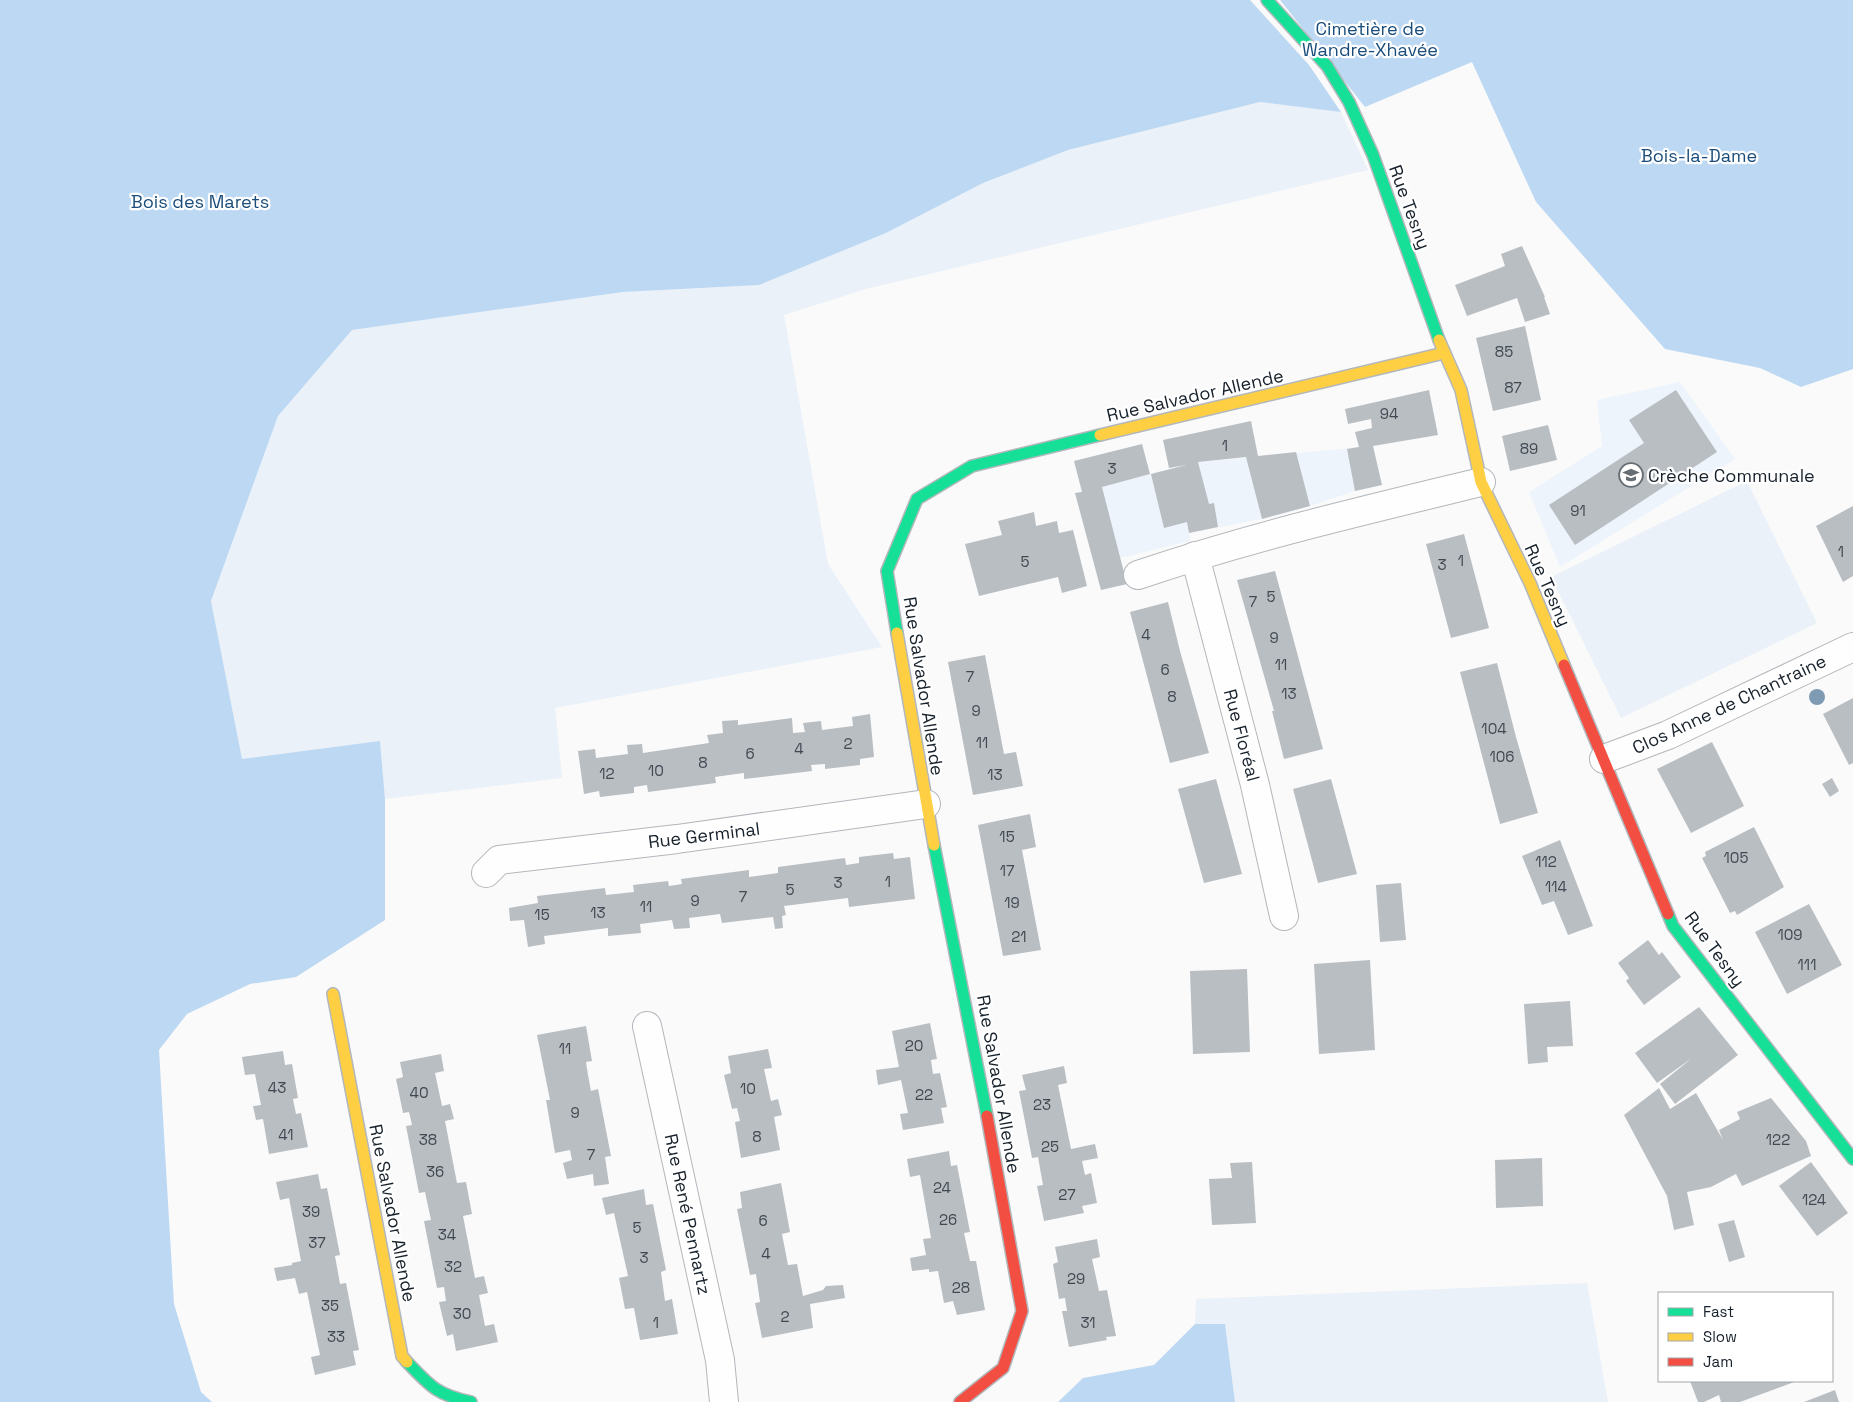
<svg xmlns="http://www.w3.org/2000/svg" width="1853" height="1402" font-family="'Space Grotesk',sans-serif">
	<rect width="100%" height="100%" fill="#fafafa"/>
	<g fill="#edf4fc">
		<polygon points="1680,382 1735,459 1560,567 1529,492 1602,446 1597,400"/>
		<polygon points="1373,446 1382,485 1355,491 1310,506 1262,519 1189,533 1190,541 1120,558 1127,584 1101,590 1075,493 1198,462"/>
	</g>
	<g fill="#eaf1f9">
		<polygon points="1260,102 1341,112 1368,170 866,289 784,315 828,564 882,647 555,708 562,778 385,799 380,742 242,760 211,601 278,416 352,330 623,292 759,285 886,233 983,183 1068,150"/>
		<polygon points="1747,481 1817,623 1621,718 1551,577"/>
		<polygon points="1587,1283 1608,1402 1235,1402 1225,1324 1195,1324 1196,1299"/>
	</g>
	<g fill="#bdd8f3">
		<polygon points="0,0 1250,0 1309,65 1341,112 1260,102 1068,150 983,183 886,233 759,285 623,292 352,330 278,416 211,601 242,759 380,741 385,799 385,920 296,977 250,984 187,1014 159,1050 174,1304 201,1392 212,1402 0,1402"/>
		<polygon points="1280,0 1853,0 1853,369 1801,387 1760,368 1665,349 1536,202 1472,62 1365,107"/>
		<polygon points="1195,1324 1225,1324 1235,1402 1058,1402 1083,1378 1154,1365"/>
	</g>
	<g fill="#b9bec3">
		<polygon points="1522,246 1545,297 1544,297 1550,314 1525,322 1517,298 1467,316 1455,285 1505,266 1501,254"/>
		<polygon points="1525,326 1541,400 1493,411 1476,338"/>
		<polygon points="1429,390 1438,435 1373,446 1382,485 1355,491 1347,449 1359,447 1355,432 1372,428 1371,419 1348,424 1345,409"/>
		<polygon points="1676,390 1717,452 1575,545 1549,505 1644,443 1629,420"/>
		<polygon points="1251,421 1258,456 1296,452 1310,506 1262,519 1246,457 1198,462 1209,504 1214,503 1218,527 1189,533 1187,522 1164,528 1151,474 1186,465 1169,468 1163,440"/>
		<polygon points="1548,425 1557,460 1510,471 1502,436"/>
		<polygon points="1142,444 1150,474 1102,487 1127,584 1101,590 1075,493 1082,492 1074,461"/>
		<polygon points="1853,506 1853,576 1843,582 1816,526"/>
		<polygon points="1034,512 1036,526 1057,521 1059,533 1073,530 1087,586 1062,593 1058,577 979,596 965,544 1002,535 998,521"/>
		<polygon points="1464,534 1489,628 1451,638 1426,544"/>
		<polygon points="1275,571 1323,749 1284,759 1272,711 1274,711 1237,580"/>
		<polygon points="1168,602 1180,651 1209,753 1170,763 1130,612"/>
		<polygon points="985,655 1004,754 1016,752 1023,786 973,795 948,662"/>
		<polygon points="1497,663 1516,737 1538,813 1500,824 1460,672"/>
		<polygon points="1853,698 1853,763 1849,765 1823,714"/>
		<polygon points="870,714 874,757 860,759 860,765 825,769 825,764 811,765 812,771 744,779 744,773 729,775 715,777 716,783 648,792 647,785 634,787 634,793 600,797 599,791 584,794 578,751 595,749 596,758 628,754 627,745 642,744 643,753 709,743 707,735 723,733 722,721 738,720 738,725 792,718 793,733 805,732 803,723 821,721 822,730 853,726 852,717"/>
		<polygon points="1712,742 1744,806 1691,833 1657,769"/>
		<polygon points="1832,778 1839,791 1830,797 1822,784"/>
		<polygon points="1216,779 1242,874 1204,883 1178,789"/>
		<polygon points="1331,779 1357,874 1318,883 1293,789"/>
		<polygon points="1030,814 1036,847 1022,850 1041,950 1003,956 978,825"/>
		<polygon points="1754,827 1784,887 1737,915 1735,911 1730,913 1702,858 1706,856 1705,852"/>
		<polygon points="1560,840 1593,926 1568,935 1554,901 1542,905 1522,856"/>
		<polygon points="893,853 894,859 910,857 915,899 849,907 848,898 784,906 786,915 782,916 783,928 775,929 773,917 722,923 720,914 689,918 690,928 674,929 672,920 640,924 641,933 608,936 608,928 544,936 545,944 528,947 524,920 510,921 509,908 538,903 537,896 605,888 606,895 634,892 633,885 668,881 669,886 682,884 681,879 749,870 749,877 764,875 778,873 778,867 845,858 846,865 859,863 859,857"/>
		<polygon points="1401,883 1406,940 1380,942 1376,885"/>
		<polygon points="1809,904 1842,965 1787,994 1755,932"/>
		<polygon points="1648,940 1659,955 1662,952 1681,977 1644,1005 1626,981 1629,978 1618,963"/>
		<polygon points="1370,960 1375,1050 1319,1054 1314,964"/>
		<polygon points="1247,969 1250,1052 1193,1054 1190,971"/>
		<polygon points="1570,1001 1573,1046 1547,1047 1548,1062 1528,1064 1524,1004"/>
		<polygon points="1699,1007 1738,1055 1675,1104 1660,1084 1692,1058 1657,1083 1635,1053"/>
		<polygon points="930,1023 937,1059 931,1060 933,1074 940,1073 947,1107 941,1108 944,1123 903,1130 900,1114 908,1113 901,1080 878,1085 876,1070 899,1067 892,1031"/>
		<polygon points="586,1026 592,1061 586,1062 588,1075 591,1091 598,1089 611,1156 605,1157 609,1184 594,1186 593,1174 567,1179 563,1163 572,1160 570,1150 555,1153 546,1100 550,1100 537,1035"/>
		<polygon points="768,1049 772,1068 764,1069 771,1101 778,1099 782,1115 774,1117 780,1150 741,1158 735,1122 740,1121 737,1108 732,1109 724,1075 731,1073 728,1056"/>
		<polygon points="283,1051 285,1065 292,1064 298,1098 293,1099 296,1114 301,1113 308,1147 269,1154 263,1119 256,1120 253,1106 261,1105 255,1074 245,1075 242,1057"/>
		<polygon points="441,1054 444,1071 435,1073 442,1106 450,1104 454,1119 445,1121 457,1183 466,1182 472,1214 463,1216 475,1278 484,1276 488,1293 479,1295 485,1326 494,1324 498,1342 456,1351 453,1334 447,1336 439,1302 446,1301 444,1287 437,1288 424,1221 431,1220 425,1192 419,1193 406,1126 412,1125 409,1112 403,1113 396,1079 403,1077 400,1062"/>
		<polygon points="1064,1066 1067,1083 1058,1085 1071,1149 1095,1144 1098,1158 1082,1161 1085,1175 1091,1173 1097,1203 1082,1206 1084,1213 1044,1221 1037,1186 1043,1185 1038,1157 1032,1158 1019,1091 1026,1090 1022,1075"/>
		<polygon points="1659,1088 1670,1109 1696,1093 1723,1140 1719,1130 1740,1119 1737,1112 1771,1098 1806,1141 1811,1156 1742,1186 1736,1174 1711,1187 1687,1192 1694,1225 1674,1230 1667,1196 1624,1115"/>
		<polygon points="949,1151 951,1166 957,1165 970,1232 964,1233 970,1261 976,1261 985,1310 957,1315 953,1301 944,1303 938,1271 929,1272 929,1269 912,1271 910,1258 926,1255 923,1239 931,1238 920,1175 910,1177 907,1159"/>
		<polygon points="1542,1158 1543,1206 1496,1208 1495,1160"/>
		<polygon points="1252,1162 1256,1223 1212,1225 1209,1179 1232,1178 1230,1163"/>
		<polygon points="1811,1162 1848,1213 1817,1236 1779,1186"/>
		<polygon points="318,1174 321,1189 327,1188 340,1255 335,1256 340,1284 346,1283 359,1350 353,1351 356,1365 315,1375 311,1357 320,1355 307,1292 299,1294 295,1278 277,1281 274,1268 292,1265 292,1263 301,1261 289,1198 280,1200 276,1182"/>
		<polygon points="781,1183 790,1232 782,1234 788,1265 797,1264 803,1296 823,1290 826,1286 843,1285 845,1298 810,1304 813,1328 762,1338 755,1303 760,1302 756,1274 750,1275 737,1209 742,1208 740,1192"/>
		<polygon points="644,1189 646,1205 653,1204 666,1270 661,1272 665,1301 672,1299 678,1334 640,1340 634,1308 625,1309 619,1278 628,1276 614,1213 606,1215 602,1198"/>
		<polygon points="1734,1220 1745,1257 1729,1262 1718,1224"/>
		<polygon points="1097,1239 1100,1257 1092,1259 1099,1291 1107,1290 1116,1336 1106,1337 1107,1340 1069,1347 1062,1311 1067,1311 1065,1298 1059,1299 1053,1264 1058,1262 1055,1247"/>
		<polygon points="1690,1381 1797,1381 1740,1402 1721,1402 1719,1395 1704,1402 1698,1402"/>
		<polygon points="1835,1390 1839,1402 1804,1402"/>
	</g>
	<g fill="none" stroke-linecap="round" stroke-linejoin="round">
		<g stroke="#b2b7bc" stroke-width="30">
			<g id="street">
				<polyline points="1195,556 1255,785 1284,916"/>
				<path d="M1138,575C1250,537 1366,510 1481,482"/>
				<polyline points="1604,759 1668,735 1853,647"/>
				<polyline points="486,873 499,860 677,839 926,804"/>
				<polyline points="647,1026 720,1360 724,1402"/>
			</g>
		</g>
		<g stroke="#b2b7bc" stroke-width="14">
			<g id="fast">
				<polyline points="1267,0 1327,66 1349,102 1373,155 1439,340"/>
				<polyline points="897,633 887,571 917,499 972,466 1100,435"/>
				<polyline points="934,845 987,1116"/>
				<polyline points="1668,914 1673,926 1853,1159"/>
				<path d="M407,1362C430,1386 437,1395 471,1402"/>
			</g>
		</g>
		<g stroke="#b2b7bc" stroke-width="14">
			<g id="slow">
				<polyline points="1439,340 1461,390 1481,482 1530,583 1564,665"/>
				<polyline points="1100,435 1444,353"/>
				<polyline points="897,633 934,845"/>
				<polyline points="333,994 402,1356 407,1362"/>
			</g>
		</g>
		<g stroke="#b2b7bc" stroke-width="14">
			<g id="jam">
				<polyline points="1564,665 1668,914"/>
				<polyline points="960,1402 1003,1368 1022,1311 987,1116"/>
			</g>
		</g>
		<use href="#street" stroke="#fefefe" stroke-width="28"/>
		<use href="#fast" stroke="#16e098" stroke-width="11"/>
		<use href="#slow" stroke="#ffcf43" stroke-width="11"/>
		<use href="#jam" stroke="#f24e42" stroke-width="11"/>
	</g>
	<circle fill="#7f9bb4" cx="1817" cy="697" r="8"/>
	<defs>
		<g id="school-ring" transform="scale(1.25)"><circle r="9.5" fill="#fff" stroke="#666d73" stroke-width="1.5"/><path d="M0-5L7-2L0 1L-7-2ZM-4 1L0 2.5L4 1V4Q0 6-4 4Z" fill="#666d73"/></g>
	</defs>
	<g fill-rule="evenodd">
		<use href="#school-ring" x="1631" y="475"/>
	</g>
	<g text-anchor="middle" dominant-baseline="central" stroke-width="4.5" stroke-linejoin="round" paint-order="stroke">
		<g font-size="15" fill="#404851">
			<text x="1504" y="351">85</text>
			<text x="1513" y="387">87</text>
			<text x="1389" y="413">94</text>
			<text x="1225" y="445">1</text>
			<text x="1529" y="448">89</text>
			<text x="1112" y="468">3</text>
			<text x="1578" y="510">91</text>
			<text x="1841" y="551">1</text>
			<text x="1461" y="560">1</text>
			<text x="1025" y="561">5</text>
			<text x="1442" y="564">3</text>
			<text x="1271" y="596">5</text>
			<text x="1253" y="601">7</text>
			<text x="1146" y="634">4</text>
			<text x="1274" y="637">9</text>
			<text x="1281" y="664">11</text>
			<text x="1165" y="669">6</text>
			<text x="970" y="676">7</text>
			<text x="1289" y="693">13</text>
			<text x="1172" y="696">8</text>
			<text x="976" y="710">9</text>
			<text x="1494" y="728">104</text>
			<text x="982" y="742">11</text>
			<text x="848" y="743">2</text>
			<text x="799" y="748">4</text>
			<text x="750" y="753">6</text>
			<text x="1502" y="756">106</text>
			<text x="703" y="762">8</text>
			<text x="656" y="770">10</text>
			<text x="607" y="773">12</text>
			<text x="995" y="774">13</text>
			<text x="1007" y="836">15</text>
			<text x="1736" y="857">105</text>
			<text x="1546" y="861">112</text>
			<text x="1007" y="870">17</text>
			<text x="888" y="881">1</text>
			<text x="838" y="882">3</text>
			<text x="1556" y="886">114</text>
			<text x="790" y="889">5</text>
			<text x="743" y="896">7</text>
			<text x="695" y="900">9</text>
			<text x="1012" y="902">19</text>
			<text x="646" y="906">11</text>
			<text x="598" y="912">13</text>
			<text x="542" y="914">15</text>
			<text x="1790" y="934">109</text>
			<text x="1019" y="936">21</text>
			<text x="1807" y="964">111</text>
			<text x="914" y="1045">20</text>
			<text x="565" y="1048">11</text>
			<text x="277" y="1087">43</text>
			<text x="748" y="1088">10</text>
			<text x="419" y="1092">40</text>
			<text x="924" y="1094">22</text>
			<text x="1042" y="1104">23</text>
			<text x="575" y="1112">9</text>
			<text x="286" y="1134">41</text>
			<text x="757" y="1136">8</text>
			<text x="428" y="1139">38</text>
			<text x="1778" y="1139">122</text>
			<text x="1050" y="1146">25</text>
			<text x="591" y="1154">7</text>
			<text x="435" y="1171">36</text>
			<text x="942" y="1187">24</text>
			<text x="1067" y="1194">27</text>
			<text x="1814" y="1199">124</text>
			<text x="311" y="1211">39</text>
			<text x="948" y="1219">26</text>
			<text x="763" y="1220">6</text>
			<text x="637" y="1227">5</text>
			<text x="447" y="1234">34</text>
			<text x="317" y="1242">37</text>
			<text x="766" y="1253">4</text>
			<text x="644" y="1257">3</text>
			<text x="453" y="1266">32</text>
			<text x="1076" y="1278">29</text>
			<text x="961" y="1287">28</text>
			<text x="330" y="1305">35</text>
			<text x="462" y="1313">30</text>
			<text x="785" y="1316">2</text>
			<text x="656" y="1322">1</text>
			<text x="1088" y="1322">31</text>
			<text x="336" y="1336">33</text>
		</g>
		<g font-size="18" fill="#1a4d7b" stroke="#fff">
			<text x="1370" y="28">Cimetière de<tspan x="1370" dy="21">Wandre-Xhavée</tspan></text>
			<text x="1699" y="155">Bois-la-Dame</text>
			<text x="200" y="201">Bois des Marets</text>
		</g>
		<g font-size="18" fill="#17212b" stroke="#fff">
			<text transform="translate(1410 207) rotate(70)">Rue Tesny</text>
			<text transform="translate(1195 395) rotate(-13)">Rue Salvador Allende</text>
			<text transform="translate(1548 585) rotate(66)">Rue Tesny</text>
			<text transform="translate(924 686) rotate(81)">Rue Salvador Allende</text>
			<text transform="translate(1729 704) rotate(-25)">Clos Anne de Chantraine</text>
			<text transform="translate(1242 735) rotate(75)">Rue Floréal</text>
			<text transform="translate(704 835) rotate(-7)">Rue Germinal</text>
			<text transform="translate(1715 949) rotate(54)">Rue Tesny</text>
			<text transform="translate(999 1084) rotate(80)">Rue Salvador Allende</text>
			<text transform="translate(393 1213) rotate(79)">Rue Salvador Allende</text>
			<text transform="translate(688 1214) rotate(78)">Rue René Pennartz</text>
		</g>
		<g font-size="18" fill="#17212b" stroke="#fff" text-anchor="start">
			<text x="1648" y="475">Crèche Communale</text>
		</g>
	</g>
	<rect x="1658" y="1292" width="175" height="90" fill="#ffffff" stroke="#a2a6aa"/>
	<rect x="1668" y="1308" width="25" height="8" fill="#16e098" stroke="#a2a6aa"/>
	<text x="1703" y="1317" font-size="15" fill="#17212b">Fast</text>
	<rect x="1668" y="1333" width="25" height="8" fill="#ffcf43" stroke="#a2a6aa"/>
	<text x="1703" y="1342" font-size="15" fill="#17212b">Slow</text>
	<rect x="1668" y="1358" width="25" height="8" fill="#f24e42" stroke="#a2a6aa"/>
	<text x="1703" y="1367" font-size="15" fill="#17212b">Jam</text>
</svg>
